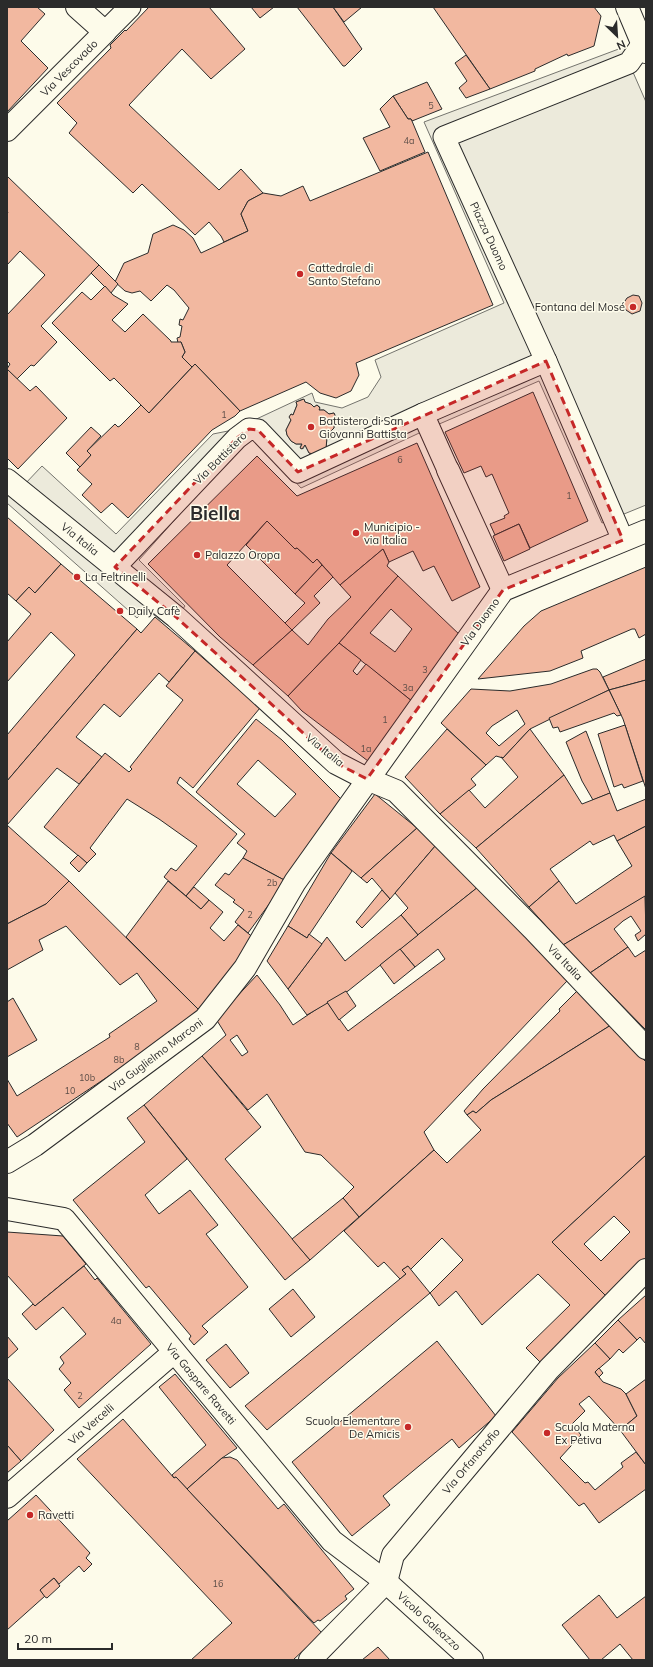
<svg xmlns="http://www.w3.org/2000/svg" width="653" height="1667" font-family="Mulish,sans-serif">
	<rect width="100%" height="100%" fill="#fdfbea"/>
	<path fill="#eceadb" stroke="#74746e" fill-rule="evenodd" d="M624,47L629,63L646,102V505L602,523L539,381L430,428L301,488L251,434L139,560L185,606L170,627L146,609L137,618L7,503V468L24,485L42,466L116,534L213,434L233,430L312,393L315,402L342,408L368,397L381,377L375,360L504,303L424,122ZM303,399L305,402L310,404L314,407L317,405L320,407L319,410H324L329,414L334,413L338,422L334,425V428L330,432L332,435L330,439L327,437L326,449L313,454L309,453L305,445L303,449L300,447L302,444H296L291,441L287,435L286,430L291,420L290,416L291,414L293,415L297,405L296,402Z"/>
	<g fill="#f2b8a0" stroke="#2b2b2b" fill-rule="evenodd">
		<polygon points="7,7 37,7 45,14 21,41 48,68 7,112"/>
		<polygon points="149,7 209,7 245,49 211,79 182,49 129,105 219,190 241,169 263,193 248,201 241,214 248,231 224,242 221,236 209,222 195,235 142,184 133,193 69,133 77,123 57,103 111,48 110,45 125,30 126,31"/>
		<polygon points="251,7 274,7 260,18"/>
		<polygon points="297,7 333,7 362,49 345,66 343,66"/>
		<polygon points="333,7 362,7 344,22"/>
		<polygon points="433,7 594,7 601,16 594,46 568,56 567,54 535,69 535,71 490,89"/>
		<polygon points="466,55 490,89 466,98 459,88 467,81 455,63"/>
		<polygon points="427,82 442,109 412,121 411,119 408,119 393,96"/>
		<polygon points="393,96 408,119 411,119 412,121 425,152 380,171 363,138 390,127 380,109"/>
		<polygon points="428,152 493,305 356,363 359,375 351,391 336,398 320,393 306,382 240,411 195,364 192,367 182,357 185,352 181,342 178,343 177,338 180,337 182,326 179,325 180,319 183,320 189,308 174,290 167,285 151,301 140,291 132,293 125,291 115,282 124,263 148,253 153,234 173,225 184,230 193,238 201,253 248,231 241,214 248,201 263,193 281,196 303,186 310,201"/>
		<polygon points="7,176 99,265 41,326 57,342 34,366 31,365 17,379 7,369 10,364 7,361 7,315 45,275 20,251 7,265 7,214 8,212 7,211"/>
		<polygon points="99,265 118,284 111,293 91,273"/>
		<polygon points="105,286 113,295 128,304 112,320 125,332 143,314 171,341 171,342 181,342 185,352 182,357 192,367 149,413 114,378 110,381 52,323 82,292 91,300"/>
		<polygon points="633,295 639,296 642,303 640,311 632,314 626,310 623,304 627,298"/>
		<polygon points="195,364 240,411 235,416 212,430 128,518 112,503 101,513 82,495 92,484 77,470 91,455 87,451 115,424 118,427 120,426 141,405 149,413"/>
		<polygon points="7,369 30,391 36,386 67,418 18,469 7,458"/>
		<polygon points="533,392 588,521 530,548 519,524 495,535 490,524 505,518 504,516 509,513 492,474 486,477 481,466 464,473 445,432"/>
		<polygon points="304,399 305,402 311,404 314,407 317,405 320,408 319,410 324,410 329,414 334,413 338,422 334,425 334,428 330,432 332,435 330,439 327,437 326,449 313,454 309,453 305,445 302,449 300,448 302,444 296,444 291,441 287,435 286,430 291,420 289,417 291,414 293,415 297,405 296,402"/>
		<polygon points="91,427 101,436 87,451 91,455 80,467 66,453"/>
		<polygon points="417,443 480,587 452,601 434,566 423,571 413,551 389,562 383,549 340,585 317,559 313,563 297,548 295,549 267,521 227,565 292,630 253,665 220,637 148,564 257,456 297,496"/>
		<polygon points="7,517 61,564 35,593 29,587 16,601 7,593"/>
		<polygon points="267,521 295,549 297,548 313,563 317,559 322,565 295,594 246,545"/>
		<polygon points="519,524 530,549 504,561 493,536"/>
		<polygon points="383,549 389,562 387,566 398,576 339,643 288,696 253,665 292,630 308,645 328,619 351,597 340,585"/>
		<polygon points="61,564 137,629 7,781 7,735 75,655 51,632 7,682 7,642 31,614 16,601 29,587 35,593"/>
		<polygon points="322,565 333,577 314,596 320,603 292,630 285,623 305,603 295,594"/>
		<polygon points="646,567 646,634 639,638 635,629 632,629 581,651 583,658 550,671 478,679 524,626 541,611"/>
		<path d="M398,576L461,636L413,702L339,643ZM391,609L412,629L395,652L370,633Z"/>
		<polygon points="155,617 195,651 169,682 159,673 120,717 104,704 76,737 102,757 79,784 57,768 7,825 69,881 46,904 7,924 7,781 137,629 141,633"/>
		<polygon points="339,643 361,660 353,671 357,675 366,664 413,702 368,761 302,711 288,696"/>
		<polygon points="195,651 260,708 193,788 180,777 177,783 237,834 186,896 164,877 171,868 176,871 197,846 159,819 127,799 90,848 96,854 87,863 44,827 105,753 129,772 132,769 130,767 183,700 166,686"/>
		<polygon points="646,659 646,680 609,690 603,677"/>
		<path d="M593,669H597L600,672L609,690L530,729L503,758L496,756L486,765L441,723L471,689L510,691L551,684ZM517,710L525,724L499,746L486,733L492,726Z"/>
		<polygon points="646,680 646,789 623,719 609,690"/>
		<polygon points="609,690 621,715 617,716 614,713 560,732 558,727 553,728 549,718"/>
		<path d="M256,719L282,740L342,800L286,881L243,858L247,851L237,843L245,834L196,792ZM258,760L296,794L275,817L237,784Z"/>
		<polygon points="625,725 643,781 624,788 622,784 614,787 598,734"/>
		<polygon points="447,729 486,765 471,779 476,785 440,814 405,777"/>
		<polygon points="530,729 564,775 476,848 440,814 469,790 485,808 518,777 501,757 503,758"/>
		<polygon points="586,731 610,793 593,800 582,781 566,742"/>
		<polygon points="564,775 582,804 610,793 617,811 646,799 646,826 617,841 614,835 593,845 590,841 550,869 559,881 529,907 476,848"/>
		<polygon points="375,794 417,828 361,878 331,853"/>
		<polygon points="646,826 646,896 563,945 529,907 559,881 576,904 632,866 617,841"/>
		<polygon points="417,828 436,845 390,899 372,878 367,883 361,878"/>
		<polygon points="436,845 478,887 418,935 401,915 408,908 395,893"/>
		<polygon points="331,853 352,871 307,938 288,926"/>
		<polygon points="78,855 87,863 79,872 70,863"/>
		<polygon points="243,858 286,881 248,933 235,922 244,910 233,902 235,900 215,885 225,873 229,875"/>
		<polygon points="69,881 199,1010 142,1054 17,1137 7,1123 7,1079 17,1096 110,1037 109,1034 157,1001 137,973 120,985 66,926 39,940 43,950 7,970 7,924 46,904"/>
		<polygon points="168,881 201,909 209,900 223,912 210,928 224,941 238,925 255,939 199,1010 126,937"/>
		<polygon points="194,887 209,900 201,909 186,896"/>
		<path d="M478,887L567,981L424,1132L434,1150L359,1217L343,1198L354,1187L321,1155L305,1152L267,1094L248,1110L202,1056L226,1035L216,1019L257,975L280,1005L293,1025L327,1002L348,1031L445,959L438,949L415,967L400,949ZM237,1035L248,1052L242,1056L230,1040Z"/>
		<polygon points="382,890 390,899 362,928 356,922"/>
		<polygon points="645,896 646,934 638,941 635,935 641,931 631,916 623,921 614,929 628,947 590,973 563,945"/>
		<polygon points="401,915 418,935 348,991 307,1015 288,989 327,937 345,961"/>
		<polygon points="288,926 307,938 309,934 322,944 288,989 267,961"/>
		<polygon points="628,947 635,957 646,950 646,1030 590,973"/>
		<polygon points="400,949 415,967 394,984 380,965"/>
		<polygon points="346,991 356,1006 339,1020 327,1002"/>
		<polygon points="577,991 611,1025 491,1100 476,1113 473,1111 467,1115 464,1111 483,1089 560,1011 559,1009"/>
		<polygon points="13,998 37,1040 7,1057 7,1002"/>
		<polygon points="611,1025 646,1062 646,1155 552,1242 609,1299 541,1363 526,1348 570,1305 538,1274 482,1325 456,1291 439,1306 430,1293 463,1260 442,1238 410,1270 408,1266 402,1270 406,1274 400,1279 384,1262 378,1267 344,1231 434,1150 447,1163 481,1130 467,1115 473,1111 476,1113 491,1100"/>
		<polygon points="202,1056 261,1127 225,1159 310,1260 285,1280 144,1105"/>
		<polygon points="144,1105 187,1159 145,1195 159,1214 190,1190 218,1225 206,1234 248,1287 202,1326 208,1332 194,1345 189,1339 191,1336 149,1286 146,1288 73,1200 145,1142 127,1118"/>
		<path d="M646,1155V1261L609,1299L552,1242ZM614,1216L630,1232L601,1261L584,1244Z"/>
		<polygon points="343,1198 359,1217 310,1260 292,1239"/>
		<polygon points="7,1232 63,1236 86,1264 35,1306 7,1275"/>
		<polygon points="84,1266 95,1280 97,1278 151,1344 79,1408 64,1390 71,1383 59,1369 64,1363 60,1357 86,1334 63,1307 36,1330 22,1314 33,1304 35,1306"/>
		<polygon points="408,1266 430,1293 267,1430 245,1406 406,1274 402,1270"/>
		<polygon points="293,1289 315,1317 291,1337 269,1309"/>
		<polygon points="646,1295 646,1344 640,1337 637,1340 618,1320"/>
		<polygon points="618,1320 637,1340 623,1353 619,1349 610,1359 595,1343"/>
		<polygon points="7,1336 18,1349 7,1359"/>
		<polygon points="437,1341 496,1416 459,1448 452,1439 419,1466 383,1496 390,1505 352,1536 292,1462"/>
		<polygon points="595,1343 610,1359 595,1372 603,1382 621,1389 626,1394 637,1416 620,1430 589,1396 579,1404 585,1411 572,1424 581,1435 560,1458 585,1483 588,1482 595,1490 623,1467 621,1463 636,1452 646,1465 646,1489 599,1523 584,1503 579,1506 578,1505 512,1432 558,1378"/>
		<polygon points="226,1344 249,1373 230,1388 206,1360"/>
		<polygon points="599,1368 603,1373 599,1377 595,1372"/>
		<polygon points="175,1374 237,1448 222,1458 187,1489 176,1477 174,1478 172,1475 206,1445 159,1387"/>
		<polygon points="7,1378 54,1430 21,1461 7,1445"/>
		<polygon points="646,1379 646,1465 620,1430 637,1416 626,1394"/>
		<polygon points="123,1419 174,1478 176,1477 322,1633 293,1660 191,1660 232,1623 77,1459"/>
		<polygon points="7,1445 21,1461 7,1473"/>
		<polygon points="230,1457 237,1460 278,1509 284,1504 354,1589 345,1596 347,1599 320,1621 318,1620 314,1623 187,1489 222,1458"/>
		<polygon points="36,1495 90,1553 86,1558 92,1564 84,1572 79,1566 59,1584 54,1578 40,1590 45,1596 7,1630 7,1521"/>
		<polygon points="54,1578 60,1586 47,1598 45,1597 40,1590"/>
		<polygon points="599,1595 617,1618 646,1596 646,1659 645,1660 633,1660 620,1644 601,1660 590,1660 562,1625"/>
		<polygon points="378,1647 390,1660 362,1660"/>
	</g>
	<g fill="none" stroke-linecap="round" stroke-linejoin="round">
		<g stroke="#2b2b2b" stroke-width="23">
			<g id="pedestrian">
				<polyline points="105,32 130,7"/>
				<polyline points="423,414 546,361"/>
				<polyline points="623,540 546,361 444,137 629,63 643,43"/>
				<polyline points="115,567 237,438 249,429 258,430 298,472 423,414 448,470"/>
			</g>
		</g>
		<g stroke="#2b2b2b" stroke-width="24">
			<g id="minor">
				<polyline points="627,7 646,52"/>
				<polyline points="7,130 105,32 77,7"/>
				<polyline points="448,470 503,590"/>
				<polyline points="7,480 176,617 336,763 367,779 396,791 533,929 646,1048"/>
				<polyline points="7,1162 35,1145 205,1019 245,968 295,882 503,590 646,531"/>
				<polyline points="7,1209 64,1219 332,1541 386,1582 472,1660"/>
				<polyline points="7,1497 174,1352"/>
				<polyline points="310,1660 386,1582 393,1555 549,1369 646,1270"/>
			</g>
		</g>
		<use href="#pedestrian" stroke="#fdfbea" stroke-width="21"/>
		<use href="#minor" stroke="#fdfbea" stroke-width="22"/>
	</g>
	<path fill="#c62828" fill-opacity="0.2" stroke="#c62828" stroke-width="3" stroke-dasharray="8 5" stroke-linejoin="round" d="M546,361L623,540L503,590L367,779L336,763L176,617L115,567L237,438L249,429L258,430L298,472Z"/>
	<g fill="#c62828" stroke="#fdfbea" stroke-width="1.5">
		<circle cx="300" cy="274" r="4"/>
		<circle cx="633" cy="307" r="4"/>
		<circle cx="311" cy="427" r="4"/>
		<circle cx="356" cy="533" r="4"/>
		<circle cx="197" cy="555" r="4"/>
		<circle cx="77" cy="577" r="4"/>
		<circle cx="120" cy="611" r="4"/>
		<circle cx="408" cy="1427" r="4"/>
		<circle cx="547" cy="1433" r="4"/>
		<circle cx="30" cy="1515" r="4"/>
	</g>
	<g text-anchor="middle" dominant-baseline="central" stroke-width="3" stroke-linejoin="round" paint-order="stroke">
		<g font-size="9" fill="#5d4e48">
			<text x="431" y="105">5</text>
			<text x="409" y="140">4a</text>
			<text x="224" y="414">1</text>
			<text x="400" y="459">6</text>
			<text x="569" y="495">1</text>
			<text x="425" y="669">3</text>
			<text x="408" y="687">3a</text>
			<text x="385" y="719">1</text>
			<text x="366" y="748">1a</text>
			<text x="272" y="882">2b</text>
			<text x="250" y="914">2</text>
			<text x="137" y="1046">8</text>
			<text x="119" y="1059">8b</text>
			<text x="87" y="1077">10b</text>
			<text x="70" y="1090">10</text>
			<text x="116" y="1320">4a</text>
			<text x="80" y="1395">2</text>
			<text x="218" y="1583">16</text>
		</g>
		<g font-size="11" fill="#2b2b2b" stroke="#fdfbea">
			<text transform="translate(69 68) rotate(-45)">Via Vescovado</text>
			<text transform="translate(489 236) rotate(65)">Piazza Duomo</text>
			<text transform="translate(220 458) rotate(-45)">Via Battistero</text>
			<text transform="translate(80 539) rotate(39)">Via Italia</text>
			<text transform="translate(480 622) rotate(-54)">Via Duomo</text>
			<text transform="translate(325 750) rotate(39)">Via Italia</text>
			<text transform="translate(565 962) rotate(46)">Via Italia</text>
			<text transform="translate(156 1055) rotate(-37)">Via Guglielmo Marconi</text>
			<text transform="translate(201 1384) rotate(50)">Via Gaspare Ravetti</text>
			<text transform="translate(91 1424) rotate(-41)">Via Vercelli</text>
			<text transform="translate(471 1461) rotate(-50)">Via Orfanotrofio</text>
			<text transform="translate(429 1621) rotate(42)">Vicolo Galeazzo</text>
		</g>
		<g font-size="11" fill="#2b2b2b" stroke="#fdfbea" text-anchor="start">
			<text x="308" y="268">Cattedrale di<tspan x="308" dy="13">Santo Stefano</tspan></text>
			<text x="625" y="307" text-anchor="end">Fontana del Mosé</text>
			<text x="319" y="421">Battistero di San<tspan x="319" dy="13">Giovanni Battista</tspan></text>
			<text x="364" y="527">Municipio -<tspan x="364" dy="13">via Italia</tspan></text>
			<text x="205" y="555">Palazzo Oropa</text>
			<text x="85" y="577">La Feltrinelli</text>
			<text x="128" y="611">Daily Cafè</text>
			<text x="400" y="1421" text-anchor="end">Scuola Elementare<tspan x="400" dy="13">De Amicis</tspan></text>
			<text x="555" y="1427">Scuola Materna<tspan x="555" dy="13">Ex Petiva</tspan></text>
			<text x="38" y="1515">Ravetti</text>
		</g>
		<g font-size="19" font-weight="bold" fill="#2b2b2b" stroke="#fdfbea">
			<text x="215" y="513">Biella</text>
		</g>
	</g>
	<rect width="653" height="1667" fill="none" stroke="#2b2b2b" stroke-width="16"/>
	<g transform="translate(617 36) rotate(155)" stroke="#fdfbea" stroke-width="3" paint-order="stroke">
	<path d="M0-3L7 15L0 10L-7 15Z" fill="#2b2b2b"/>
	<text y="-6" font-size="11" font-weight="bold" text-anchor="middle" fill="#2b2b2b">N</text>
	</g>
	<path d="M18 1643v6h94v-6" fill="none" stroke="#2b2b2b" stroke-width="2"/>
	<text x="24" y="1643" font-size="12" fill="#2b2b2b" stroke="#fdfbea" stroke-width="3" paint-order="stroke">20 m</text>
</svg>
